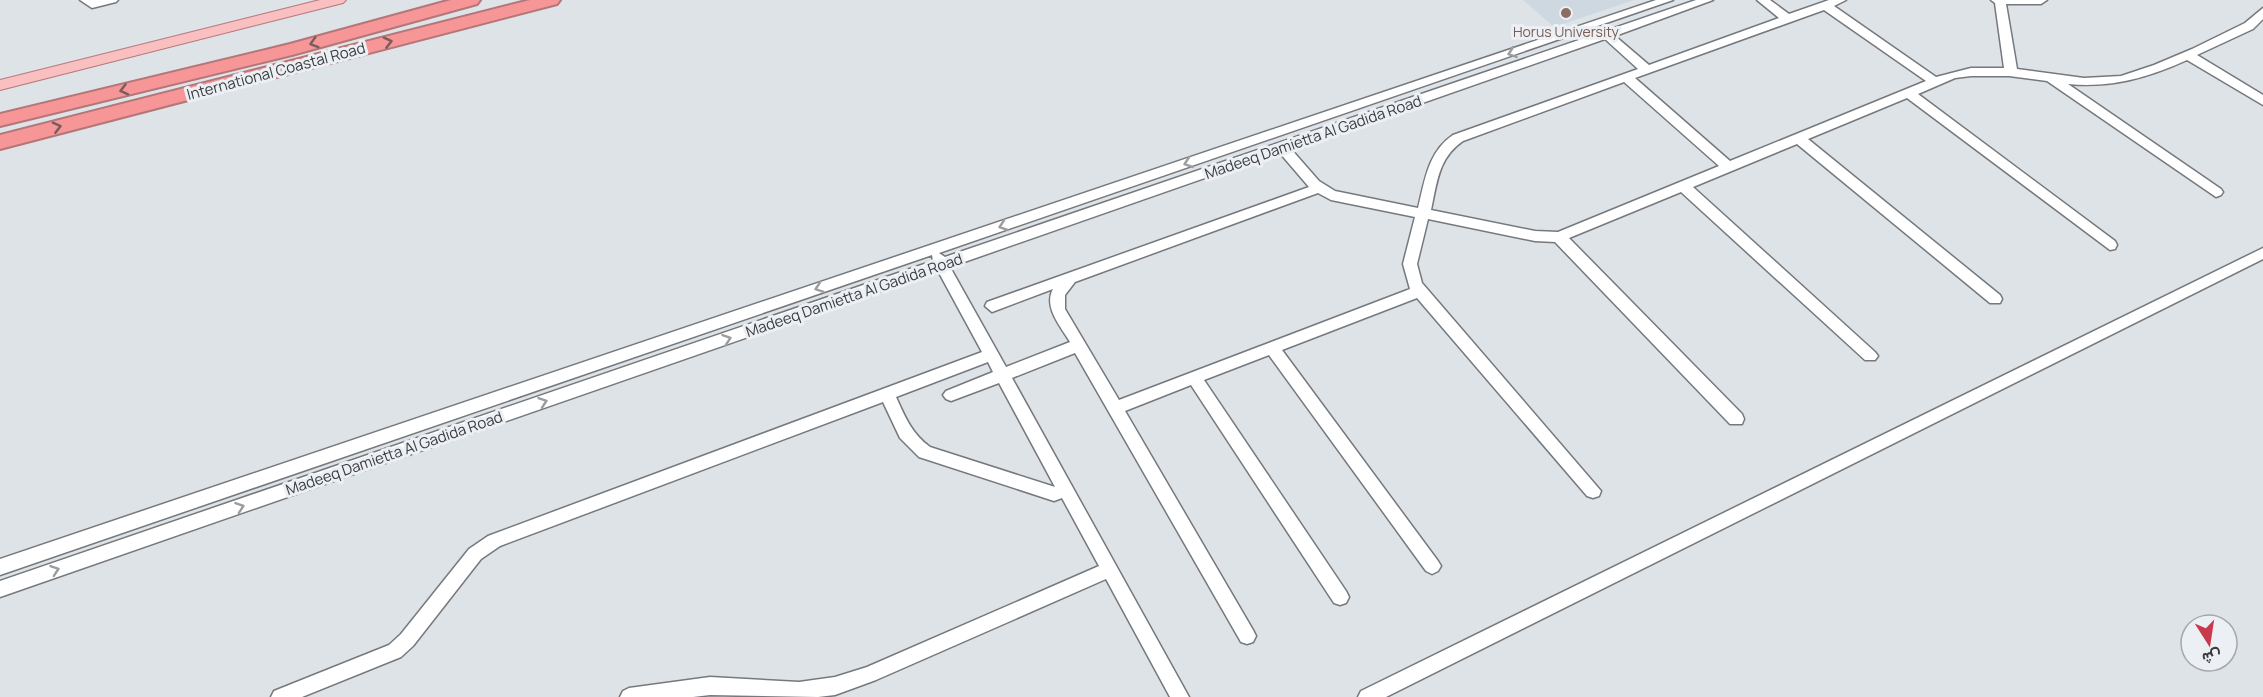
<svg xmlns="http://www.w3.org/2000/svg" width="2263" height="697" font-family="Manrope,Vazirmatn,sans-serif">
	<rect width="100%" height="100%" fill="#dee3e7"/>
	<polygon fill="#cdd8e1" points="1523,0 1634,0 1554,27"/>
	<g fill="none" stroke-linecap="round" stroke-linejoin="round">
		<g stroke="#75797d" stroke-width="3">
			<g id="minor">
				<polygon points="80,0 118,0 116,2 92,8"/>
				<path d="M1656,0H1673L939,253L945,257L1696,0H1713L1615,36L1649,65L1779,18L1757,0H1770L1789,14L1829,0H1846L1834,6L1936,77L1971,68H2004L1995,3L1991,0H2047L2041,4H2006L2017,69L2084,78L2121,76L2154,65L2192,49L2245,23L2263,8V19L2253,29L2197,55L2263,95V105L2187,60C2148,78 2111,88 2068,84L2221,189L2223,192L2221,195L2216,197L2047,81L2009,76H1971L1955,78L1918,94L2115,241L2117,245L2115,249L2110,250L1907,98L1808,139L2000,295L2002,299L2000,303H1990L1797,144L1693,187L1875,352L1878,356L1875,360H1865L1681,192L1569,238L1742,414L1744,419L1742,424H1730L1555,242L1535,241L1428,219L1417,264L1422,283L1601,491L1599,496L1593,498L1587,496L1417,298L1282,350L1438,561L1441,566L1438,571L1432,574L1426,571L1269,355L1204,380L1346,591L1349,597L1346,603L1340,605L1334,603L1191,385L1125,411L1253,630L1256,636L1253,642L1247,644L1241,642L1075,353L1012,378L1189,697H1170L1106,579L876,680L835,695L818,697L710,695L693,697H620L623,691L629,688L710,677L799,682L835,677L867,667L1099,566L1062,498L1054,501L919,457L900,438L883,402L500,546L481,559L413,646L401,657L302,697H271L274,691L389,645L401,634L469,549L488,536L982,352L938,271L0,597V581L933,261L932,255L0,575V559ZM1824,10L1926,81L1730,161L1635,78ZM1605,39L1638,69L1453,135C1428,152 1425,180 1418,208L1335,191L1319,181L1291,149ZM1624,82L1719,166L1558,232L1535,231L1431,210C1437,183 1438,158 1463,141ZM1279,152L1309,187L987,302L985,306L992,312L1053,289C1043,307 1061,327 1070,342L1006,367L950,267ZM1318,193L1331,200L1415,217L1403,264L1410,289L1119,400L1065,309V295L1075,282ZM988,362L993,372L946,391L943,395L946,399L951,401L999,383L1055,487L930,447C912,434 905,417 896,397Z"/>
				<polygon points="2263,248 2263,259 1386,697 1358,697 1361,691"/>
			</g>
		</g>
		<g stroke="#b47678" stroke-width="2">
			<polygon id="major" points="320,0 346,0 343,3 0,90 0,80"/>
		</g>
		<g stroke="#b47678" stroke-width="4">
			<g id="highway">
				<polygon points="451,0 480,0 477,4 292,55 0,126 0,114 290,44"/>
				<polygon points="530,0 560,0 557,4 0,149 0,135"/>
			</g>
		</g>
		<use href="#minor" fill="#fff" fill-rule="evenodd"/>
		<use href="#major" fill="#fac0c1" fill-rule="evenodd"/>
		<use href="#highway" fill="#f69697" fill-rule="evenodd"/>
	</g>
	<defs><path id="oneway-chevron" d="M-2-3.5L2.5 0L-2 3.5" fill="none" stroke-width="1.6" stroke-linecap="round" stroke-linejoin="round" transform="scale(1.5)"/></defs>
	<g stroke="#7b5b5c">
		<use href="#oneway-chevron" transform="translate(388 42) rotate(-14)"/>
		<use href="#oneway-chevron" transform="translate(314 43) rotate(164)"/>
		<use href="#oneway-chevron" transform="translate(124 90) rotate(166)"/>
		<use href="#oneway-chevron" transform="translate(57 127) rotate(-14)"/>
	</g>
	<g stroke="#9c9d9e">
		<use href="#oneway-chevron" transform="translate(1512 53) rotate(161)"/>
		<use href="#oneway-chevron" transform="translate(1188 163) rotate(161)"/>
		<use href="#oneway-chevron" transform="translate(1003 226) rotate(161)"/>
		<use href="#oneway-chevron" transform="translate(819 288) rotate(161)"/>
		<use href="#oneway-chevron" transform="translate(727 339) rotate(-19)"/>
		<use href="#oneway-chevron" transform="translate(543 402) rotate(-19)"/>
		<use href="#oneway-chevron" transform="translate(240 507) rotate(-19)"/>
		<use href="#oneway-chevron" transform="translate(55 570) rotate(-19)"/>
	</g>
	<circle fill="#8d6e63" stroke="#ecf0f5" stroke-width="2" cx="1566" cy="13" r="6"/>
	<g text-anchor="middle" dominant-baseline="central" stroke-width="6" stroke-linejoin="round" paint-order="stroke">
		<g font-size="14" fill="#785e54" stroke="#ecf0f5">
			<text x="1566" y="31">Horus University</text>
		</g>
		<g font-size="15" fill="#393b3d" stroke="#ecf0f5">
			<text transform="translate(276 71) rotate(-15)">International Coastal Road</text>
			<text transform="translate(1313 137) rotate(-19)">Madeeq Damietta Al Gadida Road</text>
			<text transform="translate(854 295) rotate(-19)">Madeeq Damietta Al Gadida Road</text>
			<text transform="translate(394 453) rotate(-19)">Madeeq Damietta Al Gadida Road</text>
		</g>
	</g>
	<g transform="translate(2209 643) rotate(168)"><circle r="28" fill="#ecf0f5" stroke="#a4a8ab" stroke-width="1.5"/>
	<path d="M0-4.5L10 22L0 15L-10 22Z" fill="#c9394e"/>
	<text y="-9" font-size="16" font-weight="bold" text-anchor="middle" fill="#393b3d">ش</text>
	</g>
</svg>
